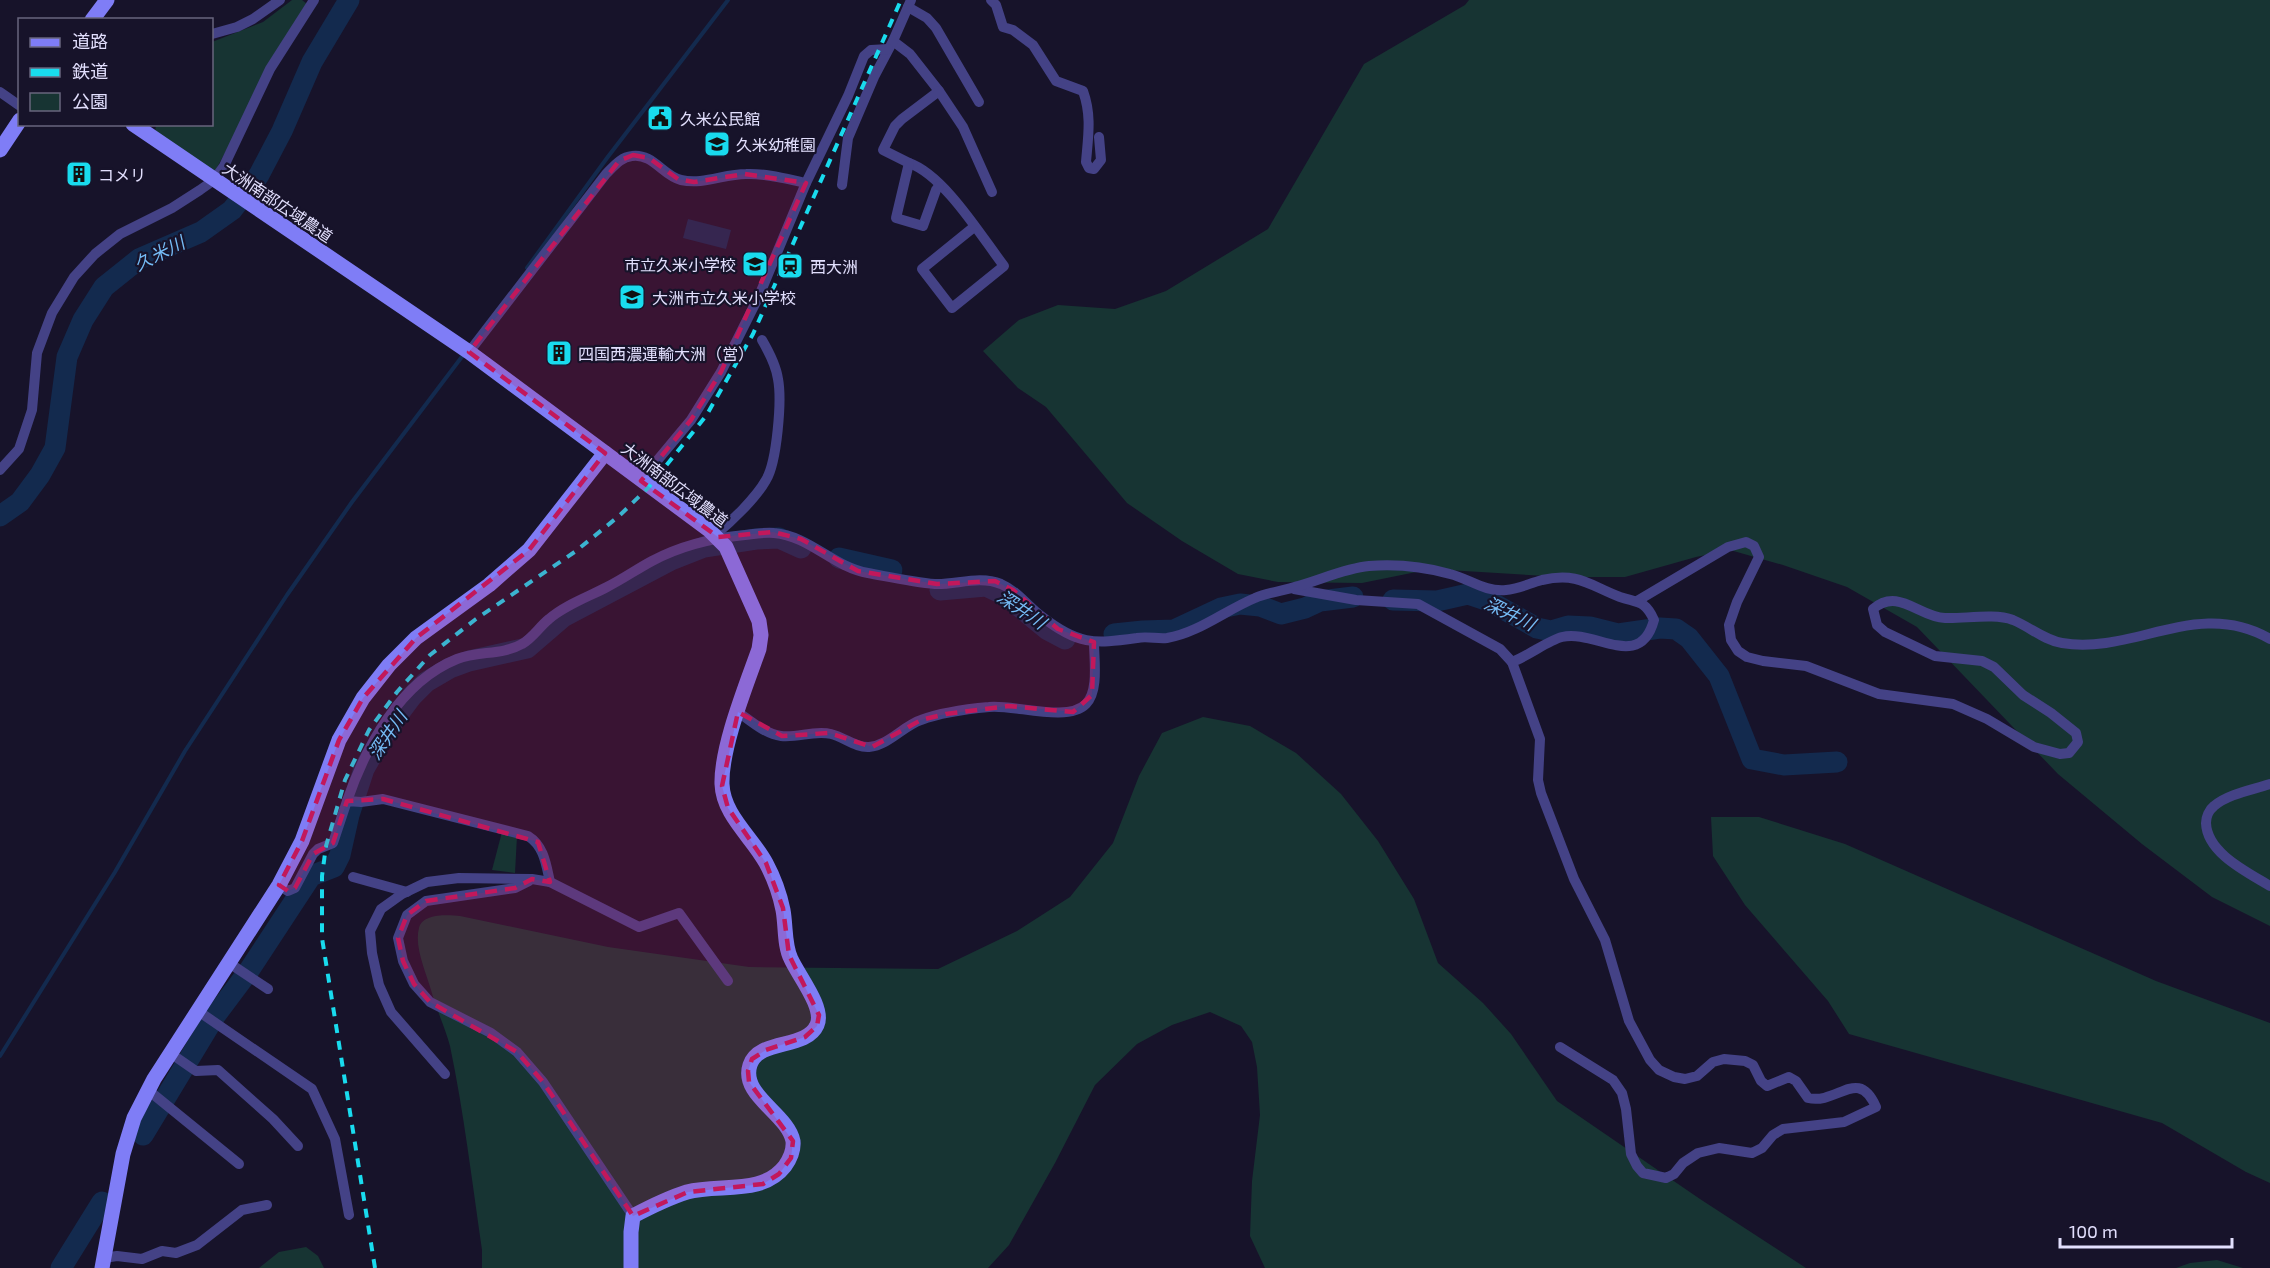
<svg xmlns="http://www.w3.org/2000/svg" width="2270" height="1268" font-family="'Exo 2','Noto Sans JP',sans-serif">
	<rect width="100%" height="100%" fill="#17132a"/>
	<g fill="#173433">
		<polygon points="292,0 302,0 307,4 215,171 155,133 156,124 212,124 212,42 263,22"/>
		<polygon points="1469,0 2270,0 2270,926 2212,897 2142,844 2058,774 1917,627 1847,587 1783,565 1730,550 1696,557 1625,577 1563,577 1431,569 1362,583 1278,582 1238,574 1182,541 1127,503 1046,407 1018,388 983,351 1019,320 1058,305 1115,309 1166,291 1268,229 1364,64 1465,5"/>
		<path d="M1203,717L1250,726L1296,753L1341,794L1378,841L1414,899L1438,963L1483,1003L1511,1034L1557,1101L1700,1199L1806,1268H1265L1250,1236L1252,1181L1260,1115L1257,1067L1252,1042L1241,1026L1210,1012L1172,1025L1137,1044L1095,1085L1055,1163L1009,1245L988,1268H482V1250C472,1182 464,1113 450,1046C445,1027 436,1009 431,990C426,972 414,947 419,928C423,913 448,915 460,916L608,947L749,967L938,969L1017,931L1070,897L1113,843L1139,776L1162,733Z"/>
		<polygon points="1711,817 1759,817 1845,844 2156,981 2270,1023 2270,1183 2246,1172 2162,1123 1849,1034 1828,1001 1745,905 1713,856"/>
		<polygon points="502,832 517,836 515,873 492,870"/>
		<polygon points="306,1247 318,1256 324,1268 259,1268 279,1252"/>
		<polygon points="2217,1260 2243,1268 2176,1268 2190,1263"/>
	</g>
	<polygon fill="#132a4e" points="688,219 731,230 726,249 683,238"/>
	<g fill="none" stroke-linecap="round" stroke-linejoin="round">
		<g stroke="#132a4e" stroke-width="4">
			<polyline points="527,268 607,158 728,0"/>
			<polyline points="0,1056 115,872 185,751 287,595 352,502 464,354"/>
		</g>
		<g stroke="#132a4e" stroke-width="21">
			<polyline points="0,516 20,502 40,475 55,448 67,357 83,320 104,287 139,259 201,232 232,210 259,175 282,131 312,62 349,0"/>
			<polyline points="839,558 892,570"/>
			<polyline points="940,590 986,586 1005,595 1048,630 1065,639"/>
			<polyline points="1393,600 1437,601 1468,594 1489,601 1537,628 1551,631 1568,626 1590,627 1618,634 1660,628 1676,629 1689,638 1719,676 1752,759 1784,765 1837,762"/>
			<polyline points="1114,634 1143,631 1174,630 1221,608 1240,604 1260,606 1281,614 1305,608 1320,601 1353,597"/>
			<polyline points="143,1135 215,1016 248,972 311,876 334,867 340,855 349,815 364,769 385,732 412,696 426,682 450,668 469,661 527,648 563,617 671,560 704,547 756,539 779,538 801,548"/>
			<polyline points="61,1268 102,1202"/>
		</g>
		<g stroke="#444286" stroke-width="10">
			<path d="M991,0L996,5L1003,27L1013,30L1033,45L1056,81L1083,91C1092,116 1088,137 1086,162L1089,168L1094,169L1101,160L1099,137"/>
			<polyline points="908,7 927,18 936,28 979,102"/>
			<polyline points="212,34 237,27 253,19 280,0"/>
			<polyline points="893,41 910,54 939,91"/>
			<polyline points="0,92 20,106"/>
			<path d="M909,163C944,175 981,236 1004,266L952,308L922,269L974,227"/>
			<polyline points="842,185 848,138 874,77 893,41 911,0"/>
			<polyline points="939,186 936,190 923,226 896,218 909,163 883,150 895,126 902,119 939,91 963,127 992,192"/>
			<path d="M469,352L606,174C614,166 621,157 632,156C653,153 663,176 681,180C703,185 724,174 746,174C766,173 787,179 806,183"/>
			<polyline points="0,470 19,449 32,410 37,353 52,313 74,277 95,254 120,234 172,208 200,190 214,180 224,166 270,69 314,0"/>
			<polyline points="641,480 691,420 721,372 759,296 806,183 848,96 864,56 871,50 888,49"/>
			<path d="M715,535C731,522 756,498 766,480C777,462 782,400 778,379C776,365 769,352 762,340"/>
			<polyline points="1294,589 1356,600 1418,604 1500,649 1512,662"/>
			<path d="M1637,601L1728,547L1746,542L1754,546L1759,557L1737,602L1729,625L1731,640L1738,651L1747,657L1763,661L1806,666L1879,694L1953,704L1987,719L2034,747L2060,754L2069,753L2078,742L2076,733L2051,713L2023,695L1994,667L1982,661L1935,656L1885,632L1877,625L1873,609C1898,587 1919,617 1945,618C1964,619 1994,613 2013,620C2030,627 2044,640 2062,643C2134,655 2198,597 2270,639"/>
			<path d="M738,712C751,721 765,734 781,736C798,738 814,730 831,734C844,737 856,748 869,747C889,745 903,726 921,720C942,712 967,709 989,707C1014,704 1067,723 1086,704C1099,691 1094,660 1094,642"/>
			<path d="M2270,784C2252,790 2228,794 2214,806C2209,810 2206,817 2206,823C2207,853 2247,872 2270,886"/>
			<path d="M347,801C366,746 400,682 457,659C478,651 503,655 522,644C533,638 539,627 549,619C565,605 588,597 607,587C623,579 637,569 652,561C682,545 712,538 745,535C754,534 765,532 774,533C810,536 833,567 868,573C890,577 913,582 935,584C956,585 979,575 1001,584C1017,591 1027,605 1041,616C1078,645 1093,644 1137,638C1147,636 1157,639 1167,638C1198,633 1226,610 1255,598C1268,592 1284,591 1298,586C1320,580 1346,568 1369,566C1395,564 1425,567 1450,574C1470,579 1484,592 1506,590C1519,589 1530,583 1542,580C1578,572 1589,585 1620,597C1638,603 1645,600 1654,620C1640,672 1595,629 1562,637C1549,640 1528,656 1512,662L1540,739L1538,780L1541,793L1574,879L1605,940L1629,1021L1650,1060L1659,1070L1674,1077L1685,1079L1697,1076L1713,1062L1724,1059L1745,1061L1753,1065L1761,1081L1767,1086L1789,1077L1796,1081L1808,1098C1838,1105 1858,1066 1876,1107L1844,1122L1783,1129L1773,1135L1762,1148L1752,1153L1719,1148L1698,1153L1683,1163L1674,1174L1666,1178L1643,1173L1637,1166L1631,1154L1626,1109L1622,1093L1613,1080L1560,1047"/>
			<polyline points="353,877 407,892"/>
			<polyline points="529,881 515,888 426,901 407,915 398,938 403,961 414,984 430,1002 491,1033 517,1052 543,1082 633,1216"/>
			<path d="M279,885L288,891L295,888L313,854L318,849L333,843L347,801L361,802L383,799L528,836C544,846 546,864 550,882"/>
			<polyline points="229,963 268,989"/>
			<polyline points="198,1011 312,1089 335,1139 349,1215"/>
			<polyline points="170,1053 196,1071 218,1070 273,1119 298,1146"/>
			<polyline points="445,1074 391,1012 379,985 372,953 370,931 381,909 402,894 427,882 459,878 532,879 550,882 639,927 679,913 728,981"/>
			<polyline points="148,1090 239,1164"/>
			<polyline points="104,1258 117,1256 142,1259 162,1251 176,1253 197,1245 242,1210 267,1205"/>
		</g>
		<g stroke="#7f7df6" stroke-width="15">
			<polyline points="92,20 107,0"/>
			<path d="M133,124L469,352L709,530L726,547L759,621L761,635L759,649C746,686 721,747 722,784C723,815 752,837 766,863C773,876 780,895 783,910C786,926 784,945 791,959C798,975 825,1008 817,1025C806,1050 759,1038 750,1065C740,1095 788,1114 793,1141C794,1151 790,1159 785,1166C762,1196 719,1183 687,1192C668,1198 650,1207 633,1216L631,1232V1268"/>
			<polyline points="0,150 20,120"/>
			<polyline points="102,1268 123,1154 134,1118 154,1079 279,885 302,841 339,740 363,698 389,665 416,638 489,585 529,550 605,453"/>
		</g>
		<polyline stroke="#19dbee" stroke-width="4" stroke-dasharray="9 8" stroke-linecap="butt" points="375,1268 322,938 322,876 326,846 345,780 369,730 397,692 430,655 476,619 576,551 619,516 649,487 706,416 753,334 901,0"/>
	</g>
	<path fill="#c2185b" fill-opacity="0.2" stroke="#c2185b" stroke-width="4.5" stroke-dasharray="12 8" stroke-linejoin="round" d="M633,155L649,158L678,179L694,182L745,174L806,183L721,372L691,420L641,481L718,537L773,532L801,539L858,571L937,584L995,581L1013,590L1058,629L1094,642L1092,695L1073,712L1008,706L946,714L921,720L872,747L829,733L782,736L738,712L722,786L728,808L766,863L783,908L789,955L819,1015L817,1026L805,1037L766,1050L752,1059L748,1071L749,1082L793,1141L791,1158L779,1174L763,1184L688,1192L633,1216L543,1082L517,1052L430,1002L414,984L403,961L398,938L407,915L426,901L515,888L532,879L550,882L538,842L383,799L347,801L333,843L313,854L295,888L288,891L279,885L302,841L339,740L363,698L416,638L529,550L605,453L469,352L619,161Z"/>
	<defs>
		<g id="civic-square" transform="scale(1.35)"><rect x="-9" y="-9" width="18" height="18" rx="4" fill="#19dbee" stroke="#17132a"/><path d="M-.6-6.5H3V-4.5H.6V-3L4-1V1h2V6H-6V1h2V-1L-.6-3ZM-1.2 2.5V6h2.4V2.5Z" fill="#111"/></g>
		<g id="school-square" transform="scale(1.35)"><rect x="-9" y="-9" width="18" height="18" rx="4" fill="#19dbee" stroke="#17132a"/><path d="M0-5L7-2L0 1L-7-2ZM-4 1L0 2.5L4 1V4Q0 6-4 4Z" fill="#111"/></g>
		<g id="building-square" transform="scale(1.35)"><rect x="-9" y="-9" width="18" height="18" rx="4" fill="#19dbee" stroke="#17132a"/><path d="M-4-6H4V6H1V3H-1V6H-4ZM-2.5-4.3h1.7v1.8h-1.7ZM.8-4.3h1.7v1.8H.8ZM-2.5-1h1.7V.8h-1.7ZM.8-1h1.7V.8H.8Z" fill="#111"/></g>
		<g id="station-square" transform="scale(1.35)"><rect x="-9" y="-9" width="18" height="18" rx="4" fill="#19dbee" stroke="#17132a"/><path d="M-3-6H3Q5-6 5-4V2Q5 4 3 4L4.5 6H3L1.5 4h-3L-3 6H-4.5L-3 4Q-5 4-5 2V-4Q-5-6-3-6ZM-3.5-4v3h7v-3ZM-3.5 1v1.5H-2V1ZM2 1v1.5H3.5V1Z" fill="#111"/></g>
	</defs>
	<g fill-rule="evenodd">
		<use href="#civic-square" x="660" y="118"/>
		<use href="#school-square" x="717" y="144"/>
		<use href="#building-square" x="79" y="174"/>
		<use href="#school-square" x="755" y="264"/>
		<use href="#station-square" x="790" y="266"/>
		<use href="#school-square" x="632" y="297"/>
		<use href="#building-square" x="559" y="353"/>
	</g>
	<g text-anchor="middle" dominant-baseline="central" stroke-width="4.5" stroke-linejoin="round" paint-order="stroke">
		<g font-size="16" fill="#e2dffd" stroke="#17132a" text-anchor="start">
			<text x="680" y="118">久米公民館</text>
			<text x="736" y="144">久米幼稚園</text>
			<text x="98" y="174">コメリ</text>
			<text x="736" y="264" text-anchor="end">市立久米小学校</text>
			<text x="810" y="266">西大洲</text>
			<text x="652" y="297">大洲市立久米小学校</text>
			<text x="578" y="353">四国西濃運輸大洲（営）</text>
		</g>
		<g font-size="16" fill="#e2dffd" stroke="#17132a">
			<text transform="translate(278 202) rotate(34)">大洲南部広域農道</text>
			<text transform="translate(675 484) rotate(37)">大洲南部広域農道</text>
		</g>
		<g font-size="18" font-style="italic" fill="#75bbf5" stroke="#17132a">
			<text transform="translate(159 253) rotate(-27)">久米川</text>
			<text transform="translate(1022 609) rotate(34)">深井川</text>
			<text transform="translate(1510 613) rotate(26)">深井川</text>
			<text transform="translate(387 735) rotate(-56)">深井川</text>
		</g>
	</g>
	<rect x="18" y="18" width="195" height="108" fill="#17132a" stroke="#68657e" stroke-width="1.5"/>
	<rect x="30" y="38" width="30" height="9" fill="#7f7df6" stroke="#68657e" stroke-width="1.5"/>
	<text x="72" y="48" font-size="18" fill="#e2dffd">道路</text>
	<rect x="30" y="68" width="30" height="9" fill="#19dbee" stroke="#68657e" stroke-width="1.5"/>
	<text x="72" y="78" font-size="18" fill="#e2dffd">鉄道</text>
	<rect x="30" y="93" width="30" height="18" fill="#173433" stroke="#68657e" stroke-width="1.5"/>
	<text x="72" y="108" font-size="18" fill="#e2dffd">公園</text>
	<path d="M2060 1238v9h172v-9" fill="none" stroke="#e2dffd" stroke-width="3"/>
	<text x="2069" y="1238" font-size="18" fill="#e2dffd" stroke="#17132a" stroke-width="4.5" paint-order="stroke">100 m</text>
</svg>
